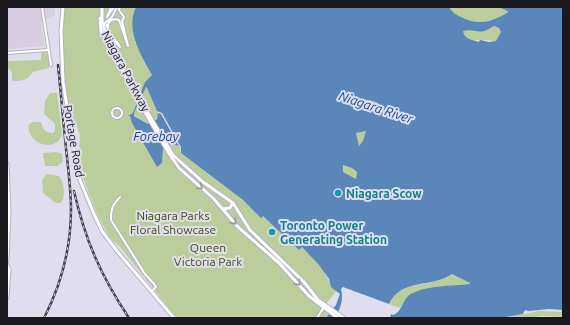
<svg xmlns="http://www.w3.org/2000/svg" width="570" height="325" font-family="Ubuntu,sans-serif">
	<rect width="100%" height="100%" fill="#e0ddee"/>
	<polygon fill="#d8cde1" points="7,7 55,7 55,15 41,21 45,46 7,49"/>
	<g fill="#bbcd9b">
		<path d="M65,7H136L135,10V42L152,75L145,82L144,87L147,88L158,112C158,119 154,121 148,124L134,115L157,166L162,163L163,149L172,144L178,146H180L181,153L243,200L261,217L263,216L299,250L302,247C308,253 315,259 320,266C326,274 329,285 337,290L322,309L334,318H177L121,248L110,238L98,216L79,167L77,153L79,151L80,136L77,127L72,122L67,107L63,74L64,58L62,37Z"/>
		<path d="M449,7H498L508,11L507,13C491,22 478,26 461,17C456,15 452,12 449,7Z"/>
		<path d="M494,26L499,28L501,32L496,41C490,41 487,40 483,40C475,40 465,42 462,31C476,28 479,37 494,26Z"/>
		<path d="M43,51H45L49,57V68L33,72C28,80 22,81 13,81L12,80V72L7,67V61L41,60V53Z"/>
		<path d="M50,93H57L62,134C57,154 25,144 29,124L33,122H41C43,129 44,132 52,133L55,131V124L44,114L45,101Z"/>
		<path d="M358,99C374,100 380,100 387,115L365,107Z"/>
		<polygon points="366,131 363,141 359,147 355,133"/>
		<polygon points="57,152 62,154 63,162 57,166 45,166 43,153"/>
		<polygon points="342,165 352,168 357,172 356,180 343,172"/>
		<path d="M47,174L59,176C64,183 66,195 61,203H56L43,193L42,180Z"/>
		<path d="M452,274L471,283L470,284C446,287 412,284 400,308L389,304C401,278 433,289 452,274Z"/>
		<polygon points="539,311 563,312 563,317 541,316 531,318 506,318"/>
	</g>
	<path fill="#5a86b9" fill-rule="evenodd" d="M136,7H449C452,12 456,15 461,17C478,26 491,22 507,13L508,11L498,7H563V310L549,309L529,311L525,310L523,314L501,318H390L391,314L393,315C401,313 402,302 408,296C422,285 453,286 470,284V283L452,274C433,288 401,278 389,304L343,287L341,289C344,299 340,309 335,318H326L336,305L340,294L331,287L329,279L319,265L302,247L299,250L263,216L261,218L243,200L181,153V147L162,113L157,111L147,88L146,87L134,113V116L148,124L157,119L158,113L161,114L179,146L172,144L163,149L162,163L157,167L132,123L130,116H128L133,113L145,82L152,75C141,55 125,31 136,7ZM494,26L499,28L501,32L496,41L489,42L480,40L479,42C472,40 464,39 463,31C477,28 478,37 494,26ZM358,99C373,100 380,101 387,114L365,107ZM366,131L363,141L359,146L356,133ZM343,165L352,168L357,172L356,179L343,172Z"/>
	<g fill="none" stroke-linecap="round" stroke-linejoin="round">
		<g stroke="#b4b1c2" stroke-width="4">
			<g id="street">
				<polyline points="42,7 51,65"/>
				<path d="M117,7L112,17L104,24L103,26L107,25L109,35L120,47C118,41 102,31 110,21C113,18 116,19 119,20L128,46L122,21L124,17L119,10L120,7"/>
				<polyline points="107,17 114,7"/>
				<polyline points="107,17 111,7"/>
				<polyline points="7,53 48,50"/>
				<circle cx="117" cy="113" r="5"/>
				<path d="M120,197C112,206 111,208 111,220L145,274L154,284L156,287L152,291"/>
				<polyline points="317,318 324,307"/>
			</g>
		</g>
		<g stroke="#b4b1c2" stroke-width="5">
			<g id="secondary">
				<polyline points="63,7 61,31 63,81 76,166 80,180 94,214 102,231 117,251 174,318"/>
				<polyline points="102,7 102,22 108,40 140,100 173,155 203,182 233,203 250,230 304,282 318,300 344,318"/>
				<polyline points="100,18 101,31 106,41 138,100 170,155 179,168 213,198 238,227 279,263 309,296 338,318"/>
				<polyline points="7,164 9,212 7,260"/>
				<polyline points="223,209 230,208 232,204"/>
				<polyline points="7,265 9,269 7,297"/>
			</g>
		</g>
		<use href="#street" stroke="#fff" stroke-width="2"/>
		<use href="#secondary" stroke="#fff" stroke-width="3"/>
		<g stroke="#424049" stroke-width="2.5">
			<g id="rail">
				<path d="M74,191C85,240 101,276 129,318"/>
				<path d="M44,318C61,285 71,247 71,209C71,189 68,168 66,148C63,120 61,93 58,65"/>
			</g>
		</g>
		<use href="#rail" stroke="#e0ddee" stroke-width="1" stroke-dasharray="3" stroke-linecap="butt"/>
	</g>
	<defs><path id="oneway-chevron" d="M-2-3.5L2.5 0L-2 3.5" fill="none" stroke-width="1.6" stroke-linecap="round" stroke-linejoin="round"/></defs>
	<g stroke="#98989a">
		<use href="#oneway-chevron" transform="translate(200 187) rotate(38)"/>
		<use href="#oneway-chevron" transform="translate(234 222) rotate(48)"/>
		<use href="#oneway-chevron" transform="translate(298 283) rotate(49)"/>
	</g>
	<g fill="#0f9aa8" stroke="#e0ddee" stroke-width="1.5">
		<circle cx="338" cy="193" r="4"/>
		<circle cx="272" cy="232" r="4"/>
	</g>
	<g text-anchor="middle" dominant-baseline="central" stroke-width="4" stroke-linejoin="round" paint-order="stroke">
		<g font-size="12" fill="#1a191f" stroke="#e0ddee">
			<text transform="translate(126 71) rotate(62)">Niagara Parkway</text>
			<text transform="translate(74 141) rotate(80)">Portage Road</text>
		</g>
		<g font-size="12" font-weight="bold" fill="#0d838f" stroke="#e0ddee" text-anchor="start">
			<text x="346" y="193">Niagara Scow</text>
			<text x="280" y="225">Toronto Power<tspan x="280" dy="14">Generating Station</tspan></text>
		</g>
		<g font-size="12" fill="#3c4f01" stroke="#e0ddee">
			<text x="173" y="215">Niagara Parks<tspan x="173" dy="14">Floral Showcase</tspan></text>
			<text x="208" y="247">Queen<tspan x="208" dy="14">Victoria Park</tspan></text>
		</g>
		<g font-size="13" font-style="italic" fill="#0e4e8e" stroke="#e0ddee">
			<text transform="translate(376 107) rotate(18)">Niagara River</text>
			<text x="156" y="136">Forebay</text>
		</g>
	</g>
	<rect width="570" height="325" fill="none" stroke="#1a191f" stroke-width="16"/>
</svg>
